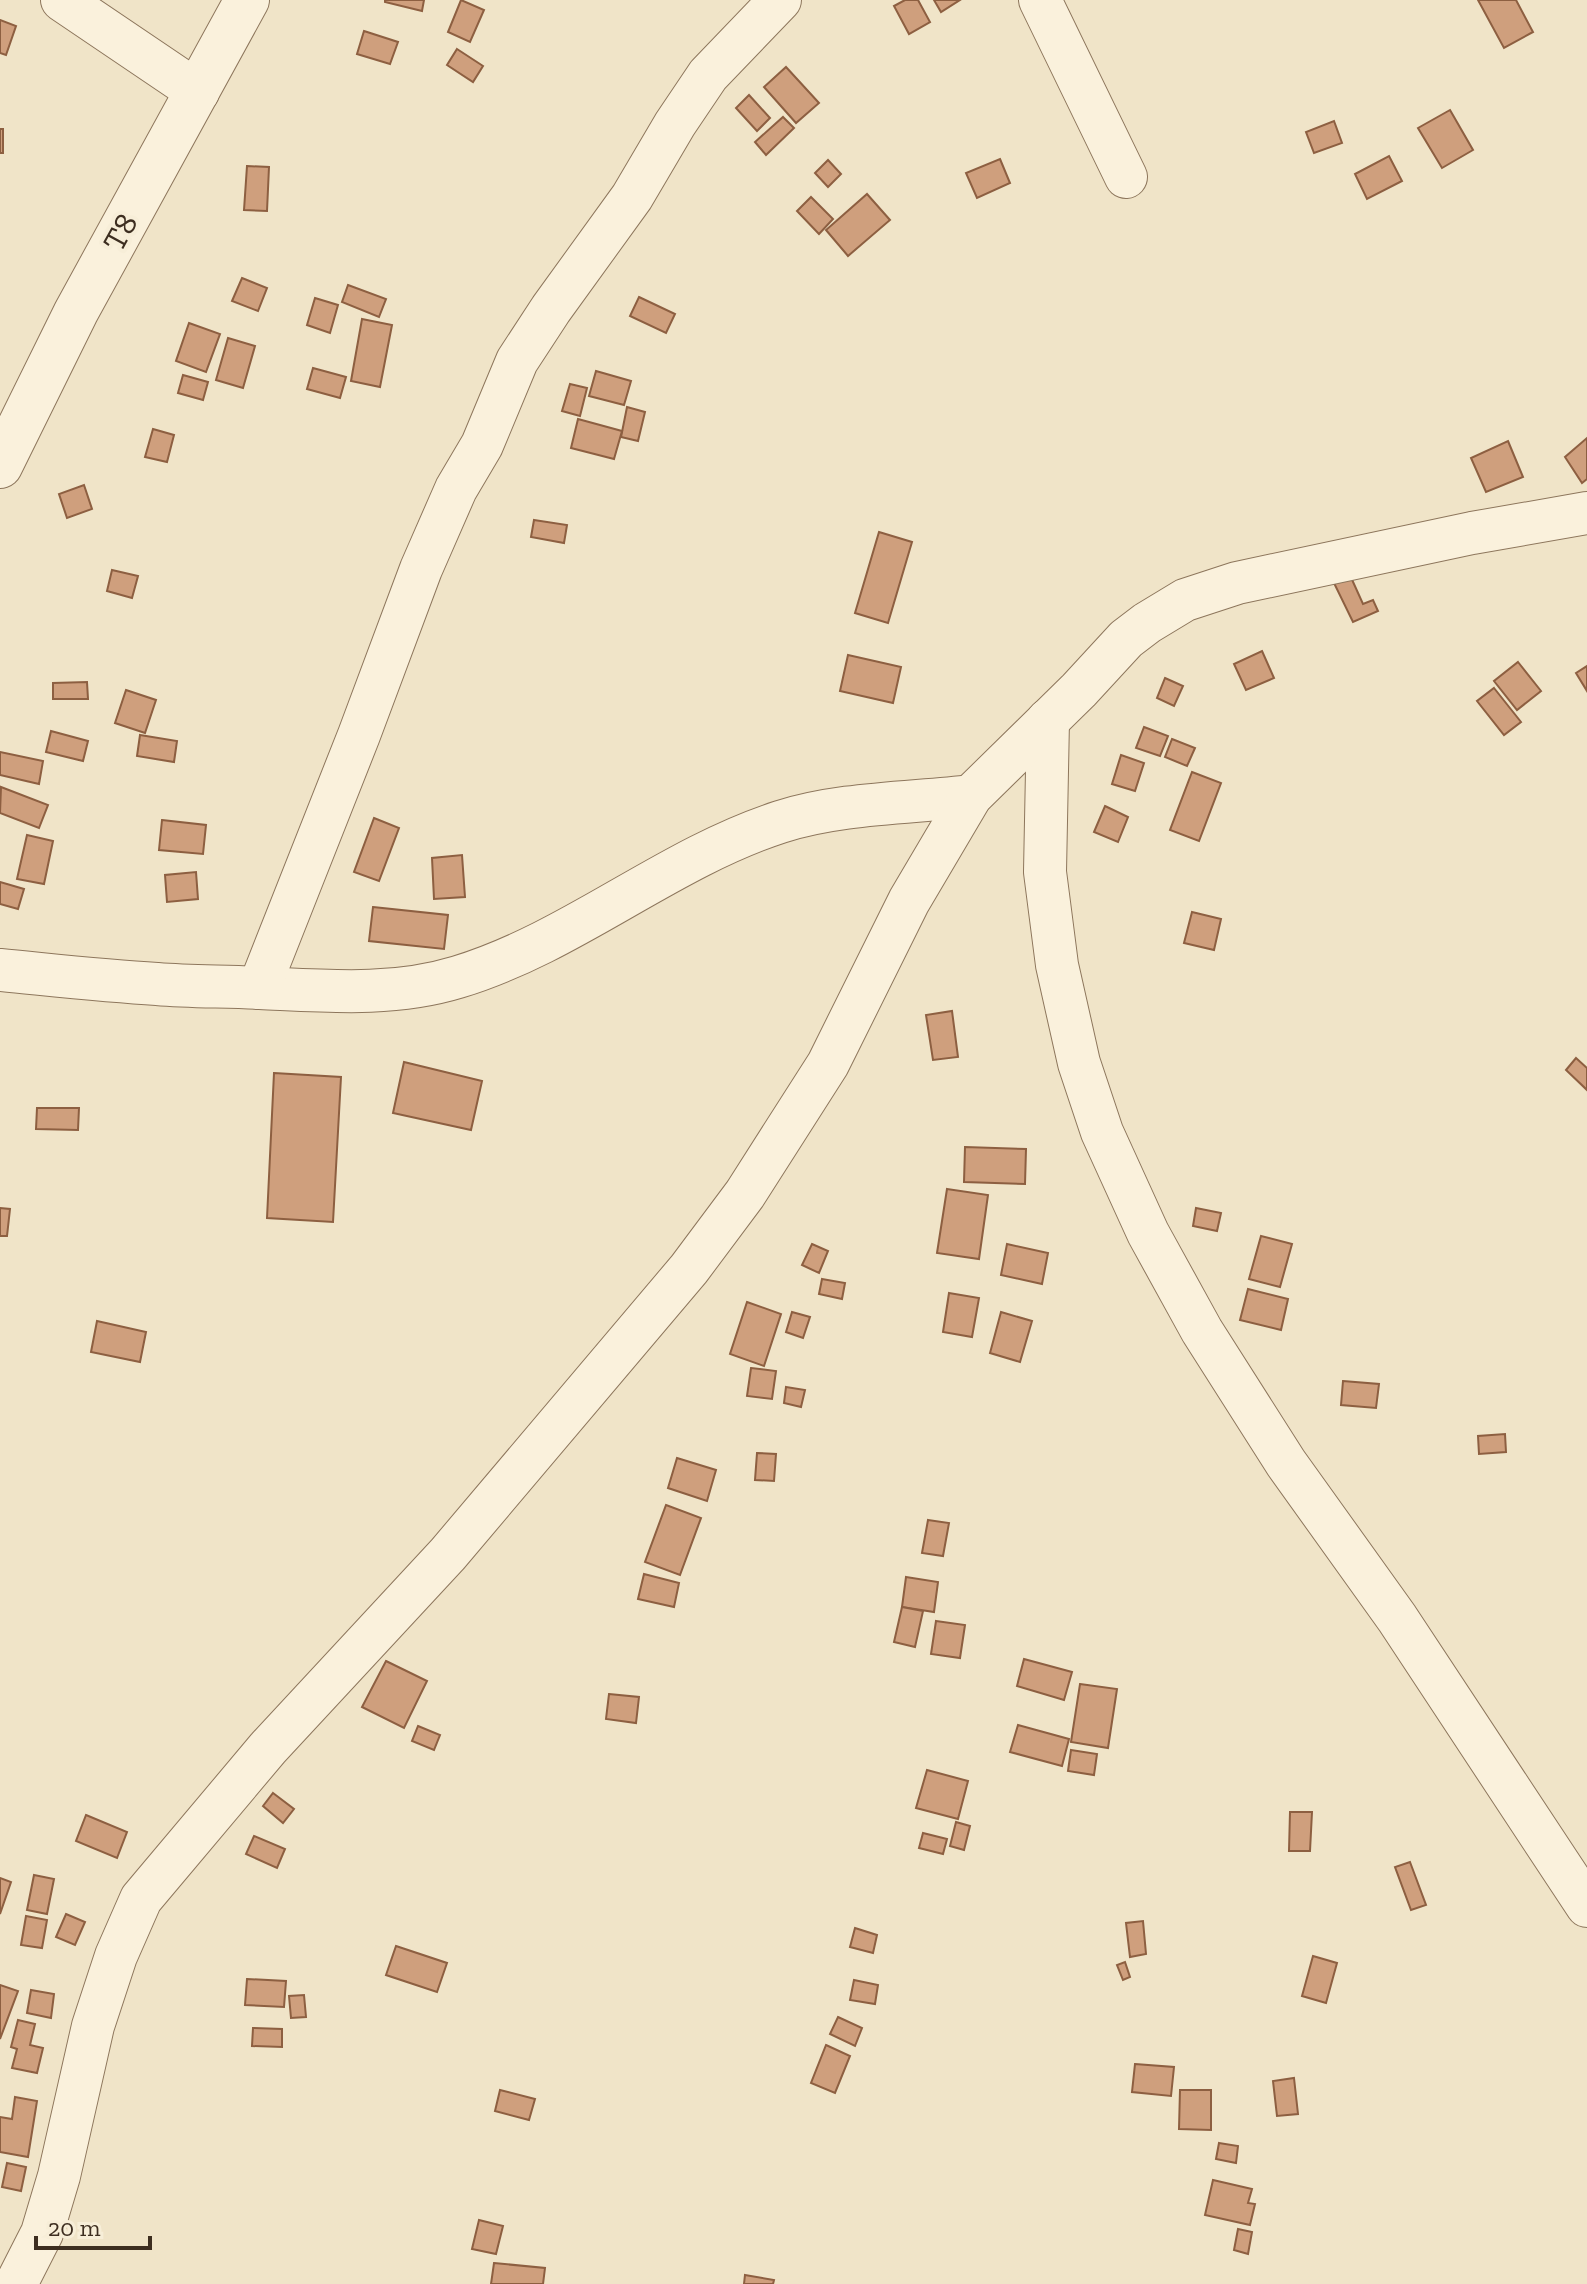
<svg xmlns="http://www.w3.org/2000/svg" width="1587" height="2284" font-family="'Zilla Slab',serif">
	<rect width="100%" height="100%" fill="#f0e4c8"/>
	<g fill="#cf9f7d" stroke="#8d5f41" stroke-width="2">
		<polygon points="385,0 424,0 422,11 385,2"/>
		<polygon points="461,0 484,10 470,42 448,32"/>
		<polygon points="905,0 918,0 930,22 909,34 894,6"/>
		<polygon points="934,0 960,0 941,12"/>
		<polygon points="1478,0 1516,0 1533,32 1504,48"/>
		<polygon points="0,20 16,26 6,55 0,53"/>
		<polygon points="364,31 398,42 390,64 357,54"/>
		<polygon points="457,49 483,66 473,82 447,65"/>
		<polygon points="786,67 819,103 796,123 764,87"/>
		<polygon points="749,95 770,118 757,131 736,108"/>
		<polygon points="1450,110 1473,150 1442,168 1418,128"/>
		<polygon points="783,117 794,128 766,155 755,142"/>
		<polygon points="1334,121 1342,143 1314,153 1306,132"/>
		<rect x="0" y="129" width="3" height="24"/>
		<polygon points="1389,156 1402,181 1367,199 1355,174"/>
		<polygon points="1000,159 1010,183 977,198 966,173"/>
		<polygon points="828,160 841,174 828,187 815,173"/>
		<polygon points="247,166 269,167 267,211 244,210"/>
		<polygon points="867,194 890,220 848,256 826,230"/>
		<polygon points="811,197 833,219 819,234 797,211"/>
		<polygon points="242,278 267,288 258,311 232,301"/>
		<polygon points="348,285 386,299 379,317 342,302"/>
		<polygon points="639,297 675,314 666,333 630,316"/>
		<polygon points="315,298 338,305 330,333 307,325"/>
		<polygon points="362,319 392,325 380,387 351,381"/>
		<polygon points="189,323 220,334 206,372 176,361"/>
		<polygon points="228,338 255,346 243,388 216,380"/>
		<polygon points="313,368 346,377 340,398 307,389"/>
		<polygon points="596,371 631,381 624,405 589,396"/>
		<polygon points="183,375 208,382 203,400 178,393"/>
		<polygon points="570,384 587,388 580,416 562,411"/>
		<polygon points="627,407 645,412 638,441 621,437"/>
		<polygon points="578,419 622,431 614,459 571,448"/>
		<polygon points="153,429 174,435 167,462 145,457"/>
		<polygon points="1587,438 1587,479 1582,483 1565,457"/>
		<polygon points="1508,441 1523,477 1486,492 1471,458"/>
		<polygon points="84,485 92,509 67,518 59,494"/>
		<polygon points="534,520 567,525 564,543 531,537"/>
		<polygon points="879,532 912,542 888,623 855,613"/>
		<polygon points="112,570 138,576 132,598 107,591"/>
		<polygon points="1349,573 1363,604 1373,600 1378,611 1353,622 1333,581"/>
		<polygon points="1262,651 1274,678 1246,690 1234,664"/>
		<polygon points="848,655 901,667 893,703 840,691"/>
		<polygon points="1518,662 1541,691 1517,710 1494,681"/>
		<polygon points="1587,666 1587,691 1576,673"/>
		<polygon points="1165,678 1183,686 1174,706 1157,698"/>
		<polygon points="87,682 88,699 53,699 53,683"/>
		<polygon points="1494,688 1521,722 1504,735 1477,701"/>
		<polygon points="126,690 156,700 145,733 115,723"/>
		<polygon points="1144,727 1168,736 1160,756 1136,748"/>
		<polygon points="51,731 88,741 83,761 46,752"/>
		<polygon points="140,735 177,741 174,762 137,756"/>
		<polygon points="1172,739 1195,748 1187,766 1165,757"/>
		<polygon points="0,752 43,761 39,784 0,775"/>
		<polygon points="1121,755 1144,763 1135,791 1112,784"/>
		<polygon points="1192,772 1221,783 1199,841 1170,830"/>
		<polygon points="1,787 48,805 39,828 0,813"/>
		<polygon points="1105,806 1128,817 1118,842 1094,832"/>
		<polygon points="374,818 399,828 379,881 354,872"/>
		<polygon points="162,820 206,825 203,854 159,850"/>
		<polygon points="27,835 53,841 44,884 17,879"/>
		<polygon points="462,855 465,897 434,899 432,858"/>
		<polygon points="196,872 198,899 167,902 165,875"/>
		<polygon points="0,882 24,889 18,909 0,904"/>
		<polygon points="373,907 448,915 444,949 369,941"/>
		<polygon points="1192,912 1221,919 1214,950 1184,943"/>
		<polygon points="952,1011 958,1057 933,1060 926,1015"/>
		<polygon points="1576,1058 1587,1068 1587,1090 1566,1070"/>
		<polygon points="404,1062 482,1081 471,1130 393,1113"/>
		<polygon points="274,1073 341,1077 333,1222 267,1218"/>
		<polygon points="37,1108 79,1108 78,1130 36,1129"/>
		<polygon points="965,1147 1026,1149 1025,1184 964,1182"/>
		<polygon points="947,1189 988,1195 979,1259 937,1253"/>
		<polygon points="0,1208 10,1209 7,1236 0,1236"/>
		<polygon points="1196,1208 1221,1213 1217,1231 1193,1226"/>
		<polygon points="1261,1236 1292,1244 1280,1287 1249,1279"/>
		<polygon points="812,1244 828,1251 819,1273 802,1265"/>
		<polygon points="1007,1244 1048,1253 1042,1284 1001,1275"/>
		<polygon points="822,1279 845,1283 842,1299 819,1294"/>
		<polygon points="1248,1289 1288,1299 1281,1330 1240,1320"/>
		<polygon points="949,1293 979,1298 972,1337 943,1332"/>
		<polygon points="747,1302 781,1314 764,1366 730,1354"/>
		<polygon points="792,1312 810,1317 803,1338 786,1332"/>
		<polygon points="1001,1312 1032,1321 1020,1362 990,1353"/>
		<polygon points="97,1321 146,1332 140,1362 91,1352"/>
		<polygon points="751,1368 776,1371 772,1399 747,1396"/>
		<polygon points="1343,1381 1379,1384 1376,1408 1341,1405"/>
		<polygon points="786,1387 805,1390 801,1407 784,1403"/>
		<polygon points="1505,1434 1506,1452 1479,1454 1478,1436"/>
		<polygon points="757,1453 776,1454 774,1481 755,1480"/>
		<polygon points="677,1458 716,1470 707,1501 668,1488"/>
		<polygon points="666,1505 701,1518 680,1575 645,1562"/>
		<polygon points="928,1520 949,1523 943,1556 922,1553"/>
		<polygon points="644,1574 679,1583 674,1607 638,1599"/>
		<polygon points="906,1577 938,1582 934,1612 902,1607"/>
		<polygon points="902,1607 923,1611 915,1647 894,1642"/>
		<polygon points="936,1621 965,1625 960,1658 931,1654"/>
		<polygon points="1024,1659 1072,1672 1064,1700 1017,1686"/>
		<polygon points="386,1661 427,1681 404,1728 362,1707"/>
		<polygon points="1080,1684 1117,1689 1108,1748 1071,1742"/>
		<polygon points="609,1694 639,1697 636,1723 606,1719"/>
		<polygon points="1018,1725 1069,1739 1062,1766 1010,1752"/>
		<polygon points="418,1726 440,1735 434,1750 412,1741"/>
		<polygon points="1071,1750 1097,1754 1094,1775 1068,1771"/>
		<polygon points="927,1770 968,1781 958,1819 916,1808"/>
		<polygon points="273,1793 294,1809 283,1823 263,1806"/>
		<polygon points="1290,1812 1312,1812 1310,1851 1289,1851"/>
		<polygon points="86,1815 127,1832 117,1858 76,1841"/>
		<polygon points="956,1822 970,1826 964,1850 950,1846"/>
		<polygon points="923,1833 947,1839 943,1854 919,1848"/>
		<polygon points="254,1836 285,1849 277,1868 246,1854"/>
		<polygon points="1410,1862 1426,1905 1411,1910 1395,1867"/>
		<polygon points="34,1875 54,1879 47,1914 27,1910"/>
		<polygon points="0,1878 11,1882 0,1914"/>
		<polygon points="66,1914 85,1922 75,1945 56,1937"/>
		<polygon points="26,1916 47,1920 42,1948 21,1945"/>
		<polygon points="1143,1921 1146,1954 1130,1957 1126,1923"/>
		<polygon points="855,1928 877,1935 873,1953 850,1947"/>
		<polygon points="396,1946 447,1963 437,1992 386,1975"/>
		<polygon points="1313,1956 1337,1963 1326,2003 1302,1996"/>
		<polygon points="1125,1962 1130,1977 1123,1980 1117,1965"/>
		<polygon points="247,1979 286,1981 284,2007 245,2005"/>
		<polygon points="854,1980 878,1985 875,2004 850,2000"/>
		<polygon points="0,1985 18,1991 0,2039"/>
		<polygon points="31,1990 54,1994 51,2018 27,2013"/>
		<polygon points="304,1995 306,2017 291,2018 289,1996"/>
		<polygon points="838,2017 862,2028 855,2046 830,2034"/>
		<polygon points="18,2020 35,2024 30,2045 43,2048 37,2073 12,2068 17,2049 11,2047"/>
		<polygon points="253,2028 282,2029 282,2047 252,2046"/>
		<polygon points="826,2045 850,2056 835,2093 811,2083"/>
		<polygon points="1135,2064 1174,2067 1171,2096 1132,2092"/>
		<polygon points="1294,2078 1298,2114 1277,2116 1273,2081"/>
		<polygon points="500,2090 535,2099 529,2120 495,2111"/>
		<polygon points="1180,2090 1211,2090 1211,2130 1179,2129"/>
		<polygon points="15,2097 37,2101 28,2157 0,2152 0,2117 12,2119"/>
		<polygon points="1219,2143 1238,2146 1236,2163 1216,2159"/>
		<polygon points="7,2163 26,2167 21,2191 2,2187"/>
		<polygon points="1213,2180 1252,2189 1248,2203 1255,2204 1250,2225 1205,2215"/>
		<polygon points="479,2220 503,2226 496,2254 472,2249"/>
		<polygon points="1238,2229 1252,2232 1248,2254 1234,2250"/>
		<polygon points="494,2263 545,2268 543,2284 491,2284"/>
		<polygon points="745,2275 774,2280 773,2284 744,2284"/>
	</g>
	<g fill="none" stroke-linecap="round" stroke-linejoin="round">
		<g stroke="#8d765c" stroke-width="44">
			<g id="minor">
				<polyline points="62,0 198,92"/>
				<polyline points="1040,0 1126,177"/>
				<polyline points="1048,720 1045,872 1057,965 1079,1063 1102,1132 1148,1233 1202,1331 1286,1463 1397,1618 1587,1906"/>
				<path d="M0,970C52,975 105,981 157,984C191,987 226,986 260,988C327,991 393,997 458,977C573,942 666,859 780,822C838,803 910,803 971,796"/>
				<polyline points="259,988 359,735 421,569 456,489 482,445 517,361 551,309 632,197 675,124 708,75 780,0"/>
				<polyline points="16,2284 42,2233 59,2176 93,2026 116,1956 141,1899 268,1748 448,1554 689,1269 745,1194 828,1064 909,901 971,796 1079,690 1126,639 1147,623 1185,600 1237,583 1472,533 1587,513"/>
			</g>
		</g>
		<g stroke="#8d765c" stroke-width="46">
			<polyline id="tertiary" points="0,466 76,312 247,0"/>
		</g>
		<use href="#minor" stroke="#faf1dc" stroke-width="42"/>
		<use href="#tertiary" stroke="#faf1dc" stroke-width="44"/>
	</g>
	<g text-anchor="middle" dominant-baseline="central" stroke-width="8" stroke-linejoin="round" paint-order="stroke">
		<g font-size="32" fill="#3d2e20" stroke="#f7eed8">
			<text transform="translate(120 232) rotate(-61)">T8</text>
		</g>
	</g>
	<path d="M36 2236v12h114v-12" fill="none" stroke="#3d2e20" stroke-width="4"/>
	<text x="48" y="2236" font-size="24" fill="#3d2e20" stroke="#f7eed8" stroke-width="6" paint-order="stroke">20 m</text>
</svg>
